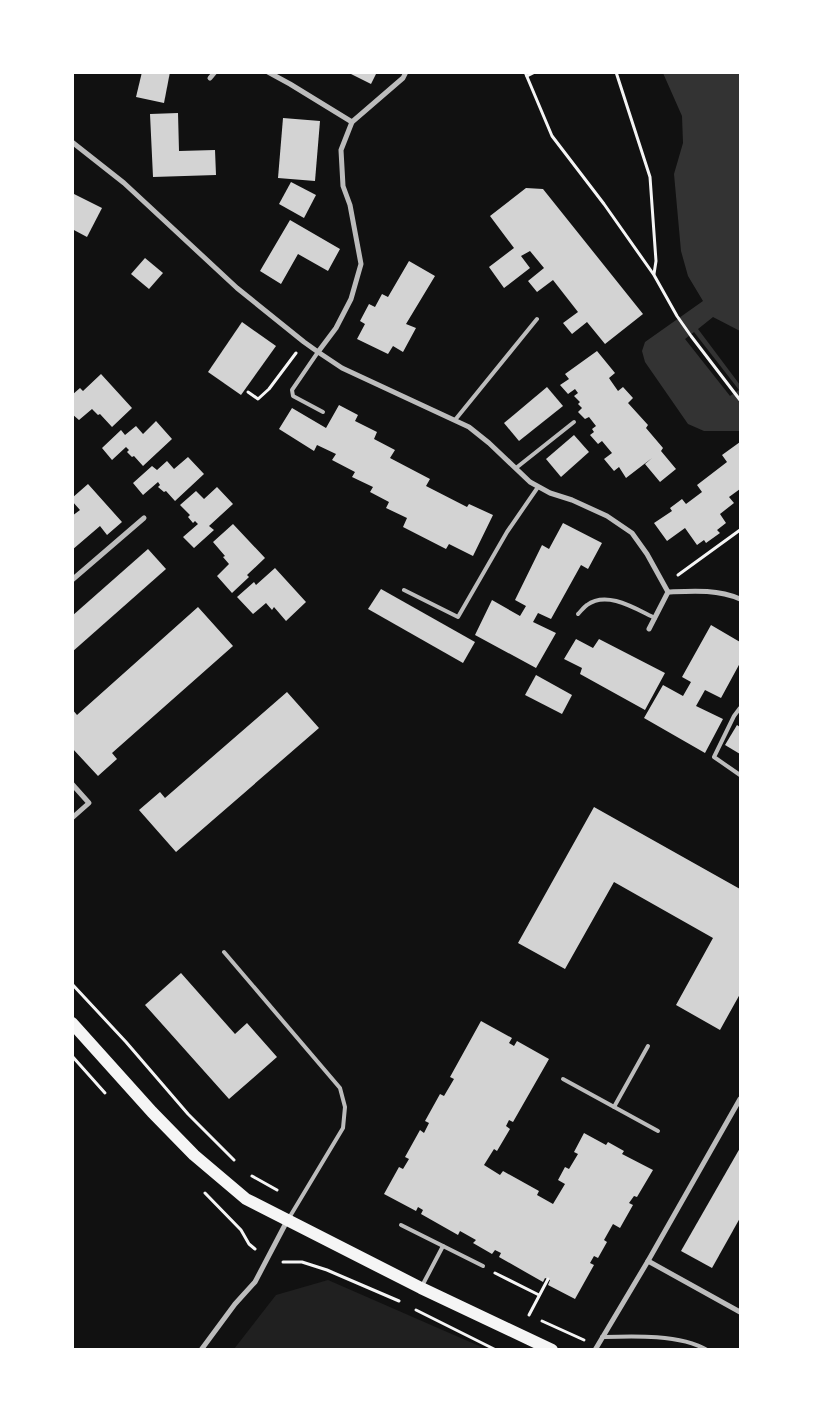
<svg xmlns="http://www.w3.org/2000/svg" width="813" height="1422" font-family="'Fira Sans',sans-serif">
	<rect width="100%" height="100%" fill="#111"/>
	<polygon fill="#202020" points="328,1280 486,1349 234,1349 276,1295"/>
	<path fill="#333" fill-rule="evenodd" d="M663,73H740V331L713,317L698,329L740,385V431H704L688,424L645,362L642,351L645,342L703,301L688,276L681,251L674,174L683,143L682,116ZM694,332L739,390L730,396L685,339Z"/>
	<g fill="#d3d3d3">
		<polygon points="142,72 170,72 164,103 136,97"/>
		<polygon points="347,72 377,72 371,84"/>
		<polygon points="178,113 179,151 215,150 216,175 153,177 150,114"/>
		<polygon points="283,118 320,121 315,181 278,178"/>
		<polygon points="291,182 316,195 304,218 279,204"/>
		<polygon points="526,188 543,189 643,314 605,344 587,322 572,334 563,323 578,312 553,280 537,292 528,281 544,268 530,251 521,256 530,268 504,288 489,267 514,248 490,216"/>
		<polygon points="72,193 102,208 87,237 72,229"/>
		<polygon points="290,220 340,249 328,271 298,254 281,284 260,271"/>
		<polygon points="145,258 163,273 149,289 131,274"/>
		<polygon points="409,261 435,276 406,324 416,328 403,352 393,346 388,354 357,339 365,324 360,321 369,304 375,307 382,294 388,297"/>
		<polygon points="242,322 276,346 241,395 208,372"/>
		<polygon points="597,351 615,373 609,378 611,381 618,391 623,387 633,398 628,403 648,425 646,428 663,448 661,451 676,469 660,482 645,464 652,458 626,478 619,467 614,471 604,459 612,453 602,441 598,444 590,435 594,432 592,429 596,426 589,417 585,419 578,412 582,408 578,404 580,402 574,396 578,393 575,389 568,394 560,385 569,379 565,374"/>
		<polygon points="101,374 132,408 112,427 100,414 98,415 92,409 79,420 72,414 72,395 80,388 83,391"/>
		<polygon points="547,387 563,406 519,441 504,423"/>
		<polygon points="339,405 358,415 355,421 377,432 374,439 395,450 390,458 430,479 426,486 467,507 469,504 493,515 473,556 449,544 446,549 403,527 407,518 386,508 389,502 370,492 373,487 352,477 355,472 332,460 336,454 317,445 314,451 279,429 292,408 326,428"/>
		<polygon points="156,421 172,439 143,466 134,456 132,457 127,452 129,450 126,447 112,460 102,448 121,430 125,435 136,426 143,434"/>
		<polygon points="574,435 589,452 561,477 546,459"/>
		<polygon points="740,442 740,489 729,497 734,503 720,514 726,523 717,530 720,533 706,543 704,540 697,545 685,528 667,541 654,523 672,511 670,508 682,499 686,504 702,492 697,485 727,462 722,455"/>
		<polygon points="188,457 204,474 175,501 166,491 164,492 158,487 160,485 158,482 143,495 133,483 152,466 157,470 167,461 174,469"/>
		<polygon points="88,484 122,522 107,535 100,526 72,550 72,516 80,510 72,501 72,498"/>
		<polygon points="217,487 233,504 209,526 214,530 194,548 183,537 198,524 195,521 193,523 188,517 190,515 180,505 196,491 204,499"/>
		<polygon points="563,523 602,543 588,569 581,565 551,619 538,613 533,622 556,633 536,668 475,635 492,600 520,616 526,606 515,600 542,545 549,549"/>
		<polygon points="233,524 265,558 247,575 249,577 232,593 217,576 229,564 223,557 225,556 213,542"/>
		<polygon points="148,549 166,569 72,652 72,616"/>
		<polygon points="275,568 306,602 286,621 274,607 272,610 266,603 253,614 237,597 254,582 256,585"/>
		<polygon points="381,589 475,642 463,663 368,609"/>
		<polygon points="198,607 233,646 112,753 117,759 98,776 72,748 72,709 77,715"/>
		<polygon points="711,625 740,642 740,663 721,698 705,690 696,706 723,719 705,753 644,718 663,685 683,696 691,682 682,677"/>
		<polygon points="576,639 593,648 599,639 665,673 645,710 580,674 582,668 564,659"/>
		<polygon points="536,675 572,695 562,714 525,695"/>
		<polygon points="287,692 319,728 176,852 139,810 160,792 165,798"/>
		<polygon points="737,725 740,727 740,754 725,745"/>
		<polygon points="594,807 740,889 740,994 720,1030 676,1005 713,938 614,882 565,969 518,943"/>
		<polygon points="181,973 235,1034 247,1023 277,1057 229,1099 145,1005"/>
		<polygon points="481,1021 512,1038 509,1043 514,1046 517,1041 549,1059 513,1122 509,1120 506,1126 510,1129 497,1151 494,1149 484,1165 500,1175 503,1171 539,1191 537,1195 553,1204 565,1184 558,1180 565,1167 569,1169 578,1154 574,1152 584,1133 606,1145 608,1142 624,1151 622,1154 653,1170 637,1197 634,1196 629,1203 633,1205 620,1228 613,1224 604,1240 607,1242 598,1258 594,1256 590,1263 594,1265 575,1299 548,1285 550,1280 545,1278 543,1282 499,1257 501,1253 495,1250 492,1254 473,1243 476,1240 460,1231 458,1235 421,1214 423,1210 418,1207 416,1211 384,1194 399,1167 403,1169 409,1159 405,1157 420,1130 424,1133 429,1123 425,1121 440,1094 444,1096 454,1079 450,1077"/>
		<polygon points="740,1148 740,1218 712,1268 681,1251"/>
	</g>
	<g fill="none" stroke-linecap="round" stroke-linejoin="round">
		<g stroke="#f5f5f5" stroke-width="3">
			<polyline points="525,72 552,136 604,204 654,275 677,316 691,336 740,400"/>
			<polyline points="616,72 650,177 656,261 654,274"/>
			<polyline points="527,76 535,72"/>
			<polyline points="248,392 258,399 269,389 296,353"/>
			<polyline points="678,575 740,530"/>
			<polyline points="72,984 126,1042 188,1114 234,1160"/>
			<polyline points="72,1056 105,1093"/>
			<polyline points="252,1176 277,1190"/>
			<polyline points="205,1193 241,1230 249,1244 255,1249"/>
			<polyline points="283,1262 302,1262 327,1270 399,1301"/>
			<polyline points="495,1273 539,1295"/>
			<polyline points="416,1310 496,1350"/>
			<polyline points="529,1315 548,1279"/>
			<polyline points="542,1321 584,1340"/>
		</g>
		<g stroke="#bcbcbc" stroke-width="4">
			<polyline points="318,352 292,390 293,396 323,412"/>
			<polyline points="455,420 537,319"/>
			<polyline points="516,468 574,422"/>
			<polyline points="404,590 458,617 507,532 538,487"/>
			<path d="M578,614C581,611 584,607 587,605C607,590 636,609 655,618"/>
			<polyline points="740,708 734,716 714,757 740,775"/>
			<polyline points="224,952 340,1088 345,1107 343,1128 289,1218"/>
			<polyline points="563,1079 658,1131"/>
			<polyline points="614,1107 648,1046"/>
			<polyline points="401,1225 483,1266"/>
			<polyline points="422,1286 443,1246"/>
			<path d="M602,1337C632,1336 680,1334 707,1350"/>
		</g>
		<g stroke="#bcbcbc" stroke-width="5">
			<polyline points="268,72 290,84 352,122"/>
			<polyline points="210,78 215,72"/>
			<polyline points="72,142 124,183 237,288 304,342 318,352 336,328 351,299 361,264 350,205 343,186 341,150 352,122 403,78 406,72"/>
			<polyline points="318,352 342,368 469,427 489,443 530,482 550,493 572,500 607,516 632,533 647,554 668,592 649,629"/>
			<polyline points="72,580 144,518"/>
			<path d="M668,592C692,591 717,589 740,599"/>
			<polyline points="72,784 89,803 72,818"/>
			<polyline points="648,1261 740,1312"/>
			<polyline points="201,1350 235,1304 255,1282 287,1221"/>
			<polyline points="595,1350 648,1261 740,1099"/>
		</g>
		<polyline stroke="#f5f5f5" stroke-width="12" points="72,1023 152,1112 194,1155 246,1199 421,1288 552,1350"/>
	</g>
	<rect width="813" height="1422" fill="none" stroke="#ffffff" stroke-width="148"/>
</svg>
